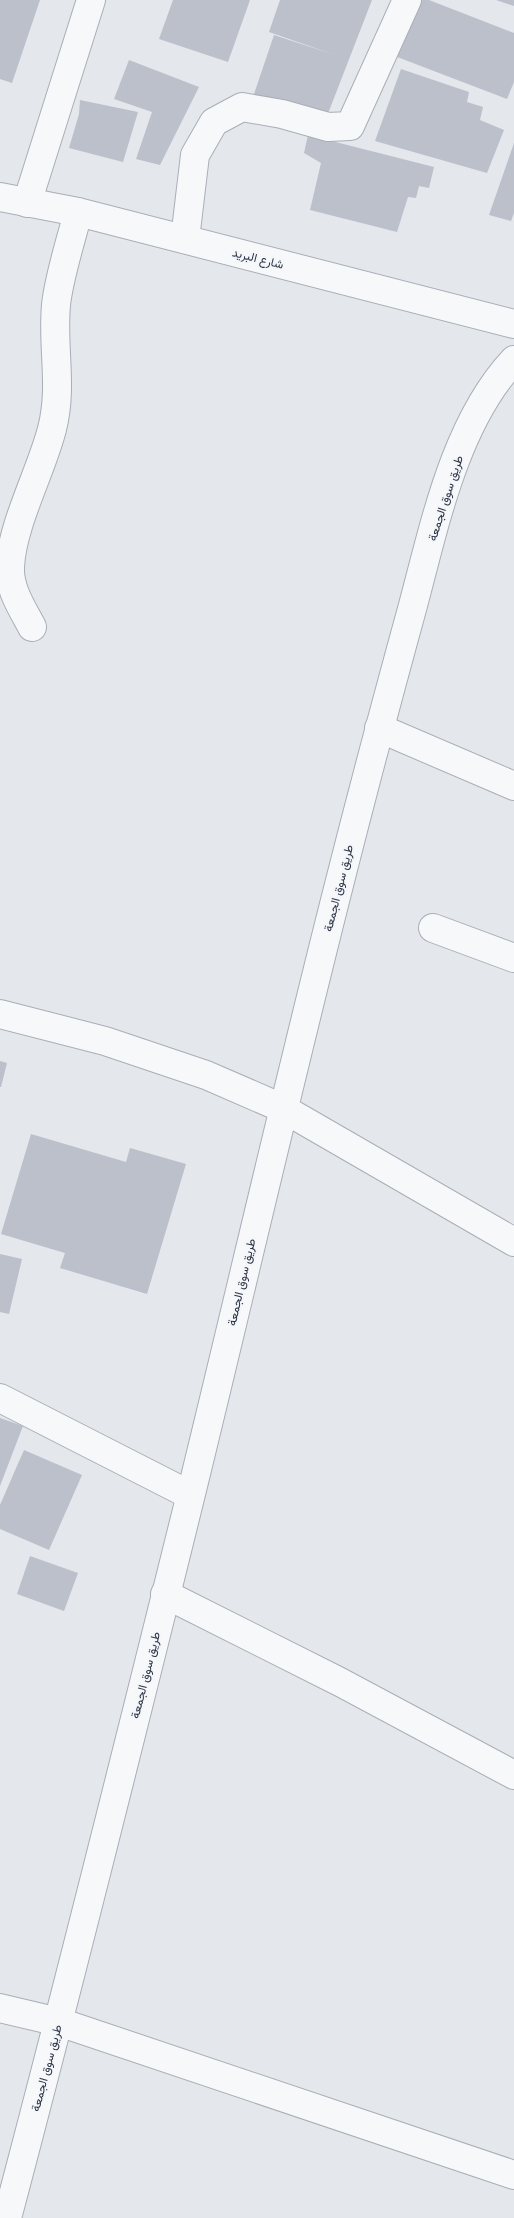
<svg xmlns="http://www.w3.org/2000/svg" width="514" height="2218" font-family="Montserrat,Vazirmatn,sans-serif">
	<rect width="100%" height="100%" fill="#e4e7ec"/>
	<g fill="#bbc0ca">
		<polygon points="0,0 40,0 12,83 0,79"/>
		<polygon points="173,0 250,0 228,62 159,39"/>
		<polygon points="280,0 372,0 329,111 324,114 316,116 254,94 274,35 335,55 269,32"/>
		<polygon points="414,0 429,0 514,33 514,82 507,99 392,55"/>
		<polygon points="496,0 514,0 514,6"/>
		<polygon points="129,60 199,87 160,165 136,159 152,112 114,99"/>
		<polygon points="401,69 469,92 467,102 483,107 480,120 504,130 487,173 375,141"/>
		<polygon points="80,100 138,112 123,162 69,148 79,114"/>
		<polygon points="308,135 434,167 429,188 419,186 416,198 408,197 397,232 310,210 321,163 304,153"/>
		<polygon points="514,143 514,213 511,221 489,215"/>
		<polygon points="0,1061 7,1063 1,1087 0,1087"/>
		<polygon points="31,1134 126,1162 130,1148 186,1164 147,1294 60,1268 65,1253 1,1234"/>
		<polygon points="0,1254 22,1259 9,1314 0,1312"/>
		<polygon points="0,1418 23,1426 0,1486"/>
		<polygon points="24,1450 82,1475 49,1550 0,1529 0,1505"/>
		<polygon points="30,1556 78,1573 64,1611 17,1594"/>
	</g>
	<g fill="none" stroke-linecap="round" stroke-linejoin="round">
		<g stroke="#a9aeb7" stroke-width="30">
			<g id="minor">
				<polyline points="0,197 78,212 514,324"/>
				<polyline points="27,203 91,0"/>
				<polyline points="185,239 195,155 214,122 242,107 282,114 328,127 350,126 407,0"/>
				<path d="M32,627C22,608 9,589 10,567C12,524 41,472 52,429C63,386 52,348 56,305C59,276 71,241 78,212"/>
				<polyline points="379,728 514,786"/>
				<polyline points="433,928 514,958"/>
				<polyline points="0,1014 105,1041 206,1075 282,1108 514,1242"/>
				<polyline points="0,1398 190,1495"/>
				<polyline points="165,1594 340,1682 514,1775"/>
				<polyline points="0,2008 59,2022 514,2175"/>
				<path d="M7,2218C71,1977 131,1736 191,1494C241,1290 288,1085 340,881C363,790 387,700 412,609C434,528 454,424 514,360"/>
			</g>
		</g>
		<use href="#minor" stroke="#f7f8fa" stroke-width="28"/>
	</g>
	<g text-anchor="middle" dominant-baseline="central" stroke-width="4" stroke-linejoin="round" paint-order="stroke">
		<g font-size="12" fill="#2b3445" stroke="#f4f6f9">
			<text transform="translate(258 258) rotate(14)">شارع البريد</text>
			<text transform="translate(445 498) rotate(-72)">طريق سوق الجمعة</text>
			<text transform="translate(338 888) rotate(-76)">طريق سوق الجمعة</text>
			<text transform="translate(241 1282) rotate(-77)">طريق سوق الجمعة</text>
			<text transform="translate(145 1675) rotate(-76)">طريق سوق الجمعة</text>
			<text transform="translate(46 2068) rotate(-75)">طريق سوق الجمعة</text>
		</g>
	</g>
</svg>
